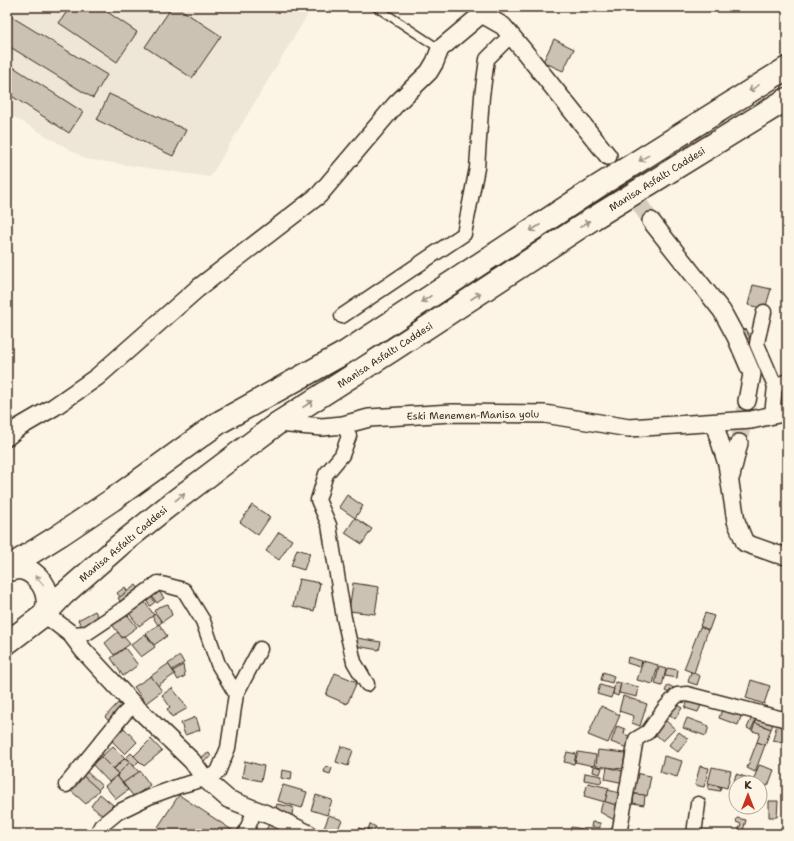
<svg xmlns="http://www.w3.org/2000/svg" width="794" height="841" font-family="'Shantell Sans',sans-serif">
	<rect width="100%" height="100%" fill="#fcf5e5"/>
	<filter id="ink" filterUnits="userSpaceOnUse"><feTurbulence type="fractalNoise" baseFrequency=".025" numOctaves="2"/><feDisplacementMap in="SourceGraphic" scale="8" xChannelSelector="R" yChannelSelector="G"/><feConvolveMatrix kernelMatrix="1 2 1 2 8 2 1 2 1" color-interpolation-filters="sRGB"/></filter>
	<g filter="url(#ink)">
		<polygon fill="#eee6d6" points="7,7 312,7 210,177 86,159 7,113"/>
		<g fill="#ccc2b3" stroke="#3b2a1e">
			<polygon points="70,7 100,7 137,32 117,62 59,23"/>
			<polygon points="172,7 177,7 221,36 192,78 145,47"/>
			<polygon points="7,14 107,75 93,98 7,45"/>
			<polygon points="554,39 574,49 563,71 543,62"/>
			<polygon points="7,63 83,112 69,133 7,93"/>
			<polygon points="109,94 186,130 173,156 97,120"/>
			<polygon points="753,285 771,289 765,309 748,305"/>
			<polygon points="746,329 750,338 741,342 737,333"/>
			<polygon points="347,495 363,506 355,518 339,507"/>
			<polygon points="252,505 270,517 258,535 240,522"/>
			<polygon points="355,518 372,529 362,544 345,533"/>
			<polygon points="279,532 292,540 279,560 266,551"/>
			<polygon points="297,549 310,553 304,570 291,566"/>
			<polygon points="299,579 320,583 314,611 293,606"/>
			<polygon points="353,583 379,587 375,614 349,611"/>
			<polygon points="136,585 140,590 122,604 118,598"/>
			<polygon points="125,587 127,591 120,597 117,593"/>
			<polygon points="158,590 164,598 157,603 151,595"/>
			<polygon points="148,593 155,602 150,606 144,597"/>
			<polygon points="144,601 154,615 139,626 128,612"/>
			<polygon points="168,604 172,615 162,622 154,611 158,607"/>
			<polygon points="95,611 100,621 84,630 78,620"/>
			<polygon points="126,613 137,627 122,638 111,623"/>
			<polygon points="705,613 714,616 709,630 700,626"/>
			<polygon points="156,614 162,622 158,625 152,616"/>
			<polygon points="159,624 167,636 154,645 146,634"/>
			<polygon points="700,627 708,630 694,673 684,669"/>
			<polygon points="118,632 122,638 124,637 130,644 114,655 105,643"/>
			<polygon points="145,634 155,647 141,657 131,645"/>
			<polygon points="357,638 381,642 379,650 356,646"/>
			<polygon points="125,648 138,665 123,676 111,658"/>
			<polygon points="180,656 184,663 172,670 168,664"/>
			<polygon points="628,657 642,661 640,667 627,663"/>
			<polygon points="643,661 658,665 653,684 637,680"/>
			<polygon points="168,664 175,674 157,686 151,676"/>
			<polygon points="183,665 185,676 178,680 173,671"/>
			<polygon points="659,667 666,669 662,686 655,684"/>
			<polygon points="667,668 678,670 677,678 665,676"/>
			<polygon points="603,672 614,676 612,683 601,680"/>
			<polygon points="691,672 700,676 697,685 688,682"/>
			<polygon points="335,673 357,682 347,704 326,695"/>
			<polygon points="151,676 162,691 146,703 134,687"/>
			<polygon points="751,680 770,686 764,704 746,698"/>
			<polygon points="615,682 621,683 618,696 613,694"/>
			<polygon points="621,683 639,687 637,697 619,693"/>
			<polygon points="600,685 614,689 611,698 597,694"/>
			<polygon points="668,685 674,688 671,694 665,691"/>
			<polygon points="172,688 188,708 172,717 167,709 170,707 162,695"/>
			<polygon points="623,696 647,704 640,726 632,723 634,716 619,711"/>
			<polygon points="689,698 702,703 698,712 685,708"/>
			<polygon points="118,703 124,709 111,723 105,717"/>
			<polygon points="675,704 682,708 675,719 669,714"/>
			<polygon points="601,706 620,715 608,743 588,735"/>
			<polygon points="723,707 742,714 738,725 719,718"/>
			<polygon points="196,717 200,730 185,735 181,723"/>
			<polygon points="752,717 756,719 751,730 747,728"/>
			<polygon points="687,718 709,726 706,736 683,728"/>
			<polygon points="757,718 773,724 771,729 755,723"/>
			<polygon points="665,720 675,729 663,741 653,732"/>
			<polygon points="755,723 771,729 765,745 757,742 760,733 752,731"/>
			<polygon points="777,724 787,726 787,743 773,740"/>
			<polygon points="617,726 625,729 624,734 634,738 630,749 611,742"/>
			<polygon points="124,728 137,742 125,754 112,741"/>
			<polygon points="679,732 688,739 678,752 669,745"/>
			<polygon points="151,739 162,751 144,766 134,756"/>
			<polygon points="757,742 765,745 755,772 747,768"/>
			<polygon points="113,746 125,758 113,769 101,757"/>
			<polygon points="341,746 353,750 348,766 336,762"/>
			<polygon points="598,750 625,753 623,769 596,766"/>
			<polygon points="567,752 576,754 574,764 564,762"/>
			<polygon points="578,752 596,755 594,766 575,762"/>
			<polygon points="131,753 139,761 134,766 126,758"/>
			<polygon points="209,753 211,757 203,761 201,757"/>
			<polygon points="664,756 682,761 677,777 660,772"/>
			<polygon points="101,757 118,774 109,782 92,764"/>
			<polygon points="125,758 130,762 118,774 114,769"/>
			<polygon points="245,761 264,766 261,781 242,777"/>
			<polygon points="130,762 139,772 123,783 117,776 118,774"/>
			<polygon points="759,765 774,770 768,786 753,781"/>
			<polygon points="326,766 332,768 330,774 324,772"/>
			<polygon points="594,766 602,768 600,774 593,772"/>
			<polygon points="700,766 709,768 704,787 695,785"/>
			<polygon points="607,767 626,772 624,783 605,779"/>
			<polygon points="712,767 731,771 727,788 708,783"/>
			<polygon points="282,770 292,772 291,780 281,778"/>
			<polygon points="86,771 102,786 98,790 82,775"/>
			<polygon points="140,771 150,785 134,797 123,783"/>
			<polygon points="585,773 602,776 601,783 584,780"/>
			<polygon points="634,773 651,776 647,796 631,793"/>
			<polygon points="736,774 752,779 751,783 736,783 736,790 732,789"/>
			<polygon points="82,775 99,790 86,804 70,790"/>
			<polygon points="117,776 128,790 116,799 105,786"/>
			<polygon points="588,783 609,788 605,802 584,796"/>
			<polygon points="709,784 721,787 720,791 708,789"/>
			<polygon points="283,785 307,792 302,808 278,801"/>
			<polygon points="608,790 623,794 620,806 605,802"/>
			<polygon points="100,794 113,805 103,816 91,806"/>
			<polygon points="634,794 645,795 644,805 633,803"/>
			<polygon points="179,795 235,832 233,834 169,834 158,827"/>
			<polygon points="316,795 332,800 327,815 311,810"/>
			<polygon points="603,801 620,806 616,821 600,812"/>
			<polygon points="769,801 778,801 777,817 769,817"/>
			<polygon points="277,804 293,807 292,815 275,812"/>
			<polygon points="329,815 342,820 336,834 331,834 323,831"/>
			<polygon points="737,818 746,820 742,834 737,834 741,824 736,822"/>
			<polygon points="270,822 284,830 282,834 268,834 265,832"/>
			<polygon points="592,822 600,823 600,828 591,827"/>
			<polygon points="370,824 376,827 373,834 367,832"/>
			<polygon points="571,827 583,829 582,834 570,834"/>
			<polygon points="359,828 365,830 363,834 356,834"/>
			<polygon points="706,830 712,831 711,834 704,834"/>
		</g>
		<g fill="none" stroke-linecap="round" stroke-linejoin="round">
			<g stroke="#d5ccbd" stroke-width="17" stroke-dasharray="17 8" stroke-linecap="butt">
				<polyline points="612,163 651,221"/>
				<polyline points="739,443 747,401"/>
			</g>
			<g stroke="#3b2a1e" stroke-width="10">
				<polyline id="service" points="376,7 440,49"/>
			</g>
			<g stroke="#3b2a1e" stroke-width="17">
				<g id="minor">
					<polyline points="764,312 758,338 757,344 775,386"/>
					<polyline points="342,316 464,234 477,168 482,96 487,59 511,35"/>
					<polyline points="772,415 775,386 787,381"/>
					<polyline points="343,425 349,436 342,455 326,474 318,500 329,525 344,618 354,662 367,684"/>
					<polyline points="71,634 87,633 123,609 158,583 184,590 203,621 218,664 236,694"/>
					<polyline points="66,785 124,714 134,705"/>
					<polyline points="97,834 101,826 118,812 149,797 179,786 205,779 218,772 228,748 236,694 260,649"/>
					<polyline points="245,834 255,810"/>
					<polyline points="619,834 636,739 648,732 665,708 677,695 687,694 787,720"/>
					<polyline points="694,834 698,804"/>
				</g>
			</g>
			<g stroke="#3b2a1e" stroke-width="20">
				<g id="tertiary">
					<polyline points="482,14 503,26 524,51 608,156"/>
					<polyline points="651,221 722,311 736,337 752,374 747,401"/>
					<polyline points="278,423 322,427 343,425 369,418 452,413 545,414 629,428 751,420 787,412"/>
					<polyline points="714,423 727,464 736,521 745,543 776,554 787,556"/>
					<polyline points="7,437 18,428 54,407 97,377 197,289 319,195 396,104 429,72 435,62 440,49 490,7"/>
					<polyline points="731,476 739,443"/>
					<polyline points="45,614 71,634 83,650 134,705 192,761 205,779 228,799 274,817 309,834"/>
				</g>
			</g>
			<g stroke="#3b2a1e" stroke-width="25">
				<g id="trunk">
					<polyline points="7,568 60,535 112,500 220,422 346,352 597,187 787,68"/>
					<path d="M7,570C11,570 16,568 20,568C33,570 45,583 47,596C49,602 47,608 45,614"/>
					<polyline points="7,643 45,614 64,594 121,544 167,507 278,423 391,351 594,218 787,99"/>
				</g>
			</g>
			<use href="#service" stroke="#fcf5e5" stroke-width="7"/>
			<use href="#minor" stroke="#fcf5e5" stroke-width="14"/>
			<use href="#tertiary" stroke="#fcf5e5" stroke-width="17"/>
			<use href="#trunk" stroke="#fcf5e5" stroke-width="22"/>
		</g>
		<defs><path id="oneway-shaft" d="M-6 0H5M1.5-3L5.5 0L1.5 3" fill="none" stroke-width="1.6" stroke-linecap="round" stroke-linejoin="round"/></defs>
		<g stroke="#9c9082">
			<use href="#oneway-shaft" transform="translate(754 88) rotate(148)"/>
			<use href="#oneway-shaft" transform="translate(644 158) rotate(148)"/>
			<use href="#oneway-shaft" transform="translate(585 224) rotate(-33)"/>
			<use href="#oneway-shaft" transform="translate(535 228) rotate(147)"/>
			<use href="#oneway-shaft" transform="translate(476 296) rotate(-33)"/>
			<use href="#oneway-shaft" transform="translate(426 299) rotate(147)"/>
			<use href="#oneway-shaft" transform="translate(308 404) rotate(-33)"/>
			<use href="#oneway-shaft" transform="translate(180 497) rotate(-37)"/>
			<use href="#oneway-shaft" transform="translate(39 580) rotate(-131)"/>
		</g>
	</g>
	<g text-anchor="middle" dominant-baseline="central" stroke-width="3" stroke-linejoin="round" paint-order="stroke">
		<g font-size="10" fill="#3b2a1e" stroke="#fcf5e5">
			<text transform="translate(657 179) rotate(-32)">Manisa Asfaltı Caddesi</text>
			<text transform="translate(385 355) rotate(-33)">Manisa Asfaltı Caddesi</text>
			<text transform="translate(473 415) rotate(-1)">Eski Menemen-Manisa yolu</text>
			<text transform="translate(123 544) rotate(-40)">Manisa Asfaltı Caddesi</text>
		</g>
	</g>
	<rect width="794" height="841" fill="none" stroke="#fcf5e5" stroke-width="24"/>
	<rect x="12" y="12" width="770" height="817" fill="none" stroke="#3b2a1e" stroke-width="1.5" filter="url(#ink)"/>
	<g transform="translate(748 795)"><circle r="19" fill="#fcf5e5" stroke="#afa495"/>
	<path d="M0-3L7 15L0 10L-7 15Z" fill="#c8321e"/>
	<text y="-6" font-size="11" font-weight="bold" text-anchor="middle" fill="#3b2a1e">K</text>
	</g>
</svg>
